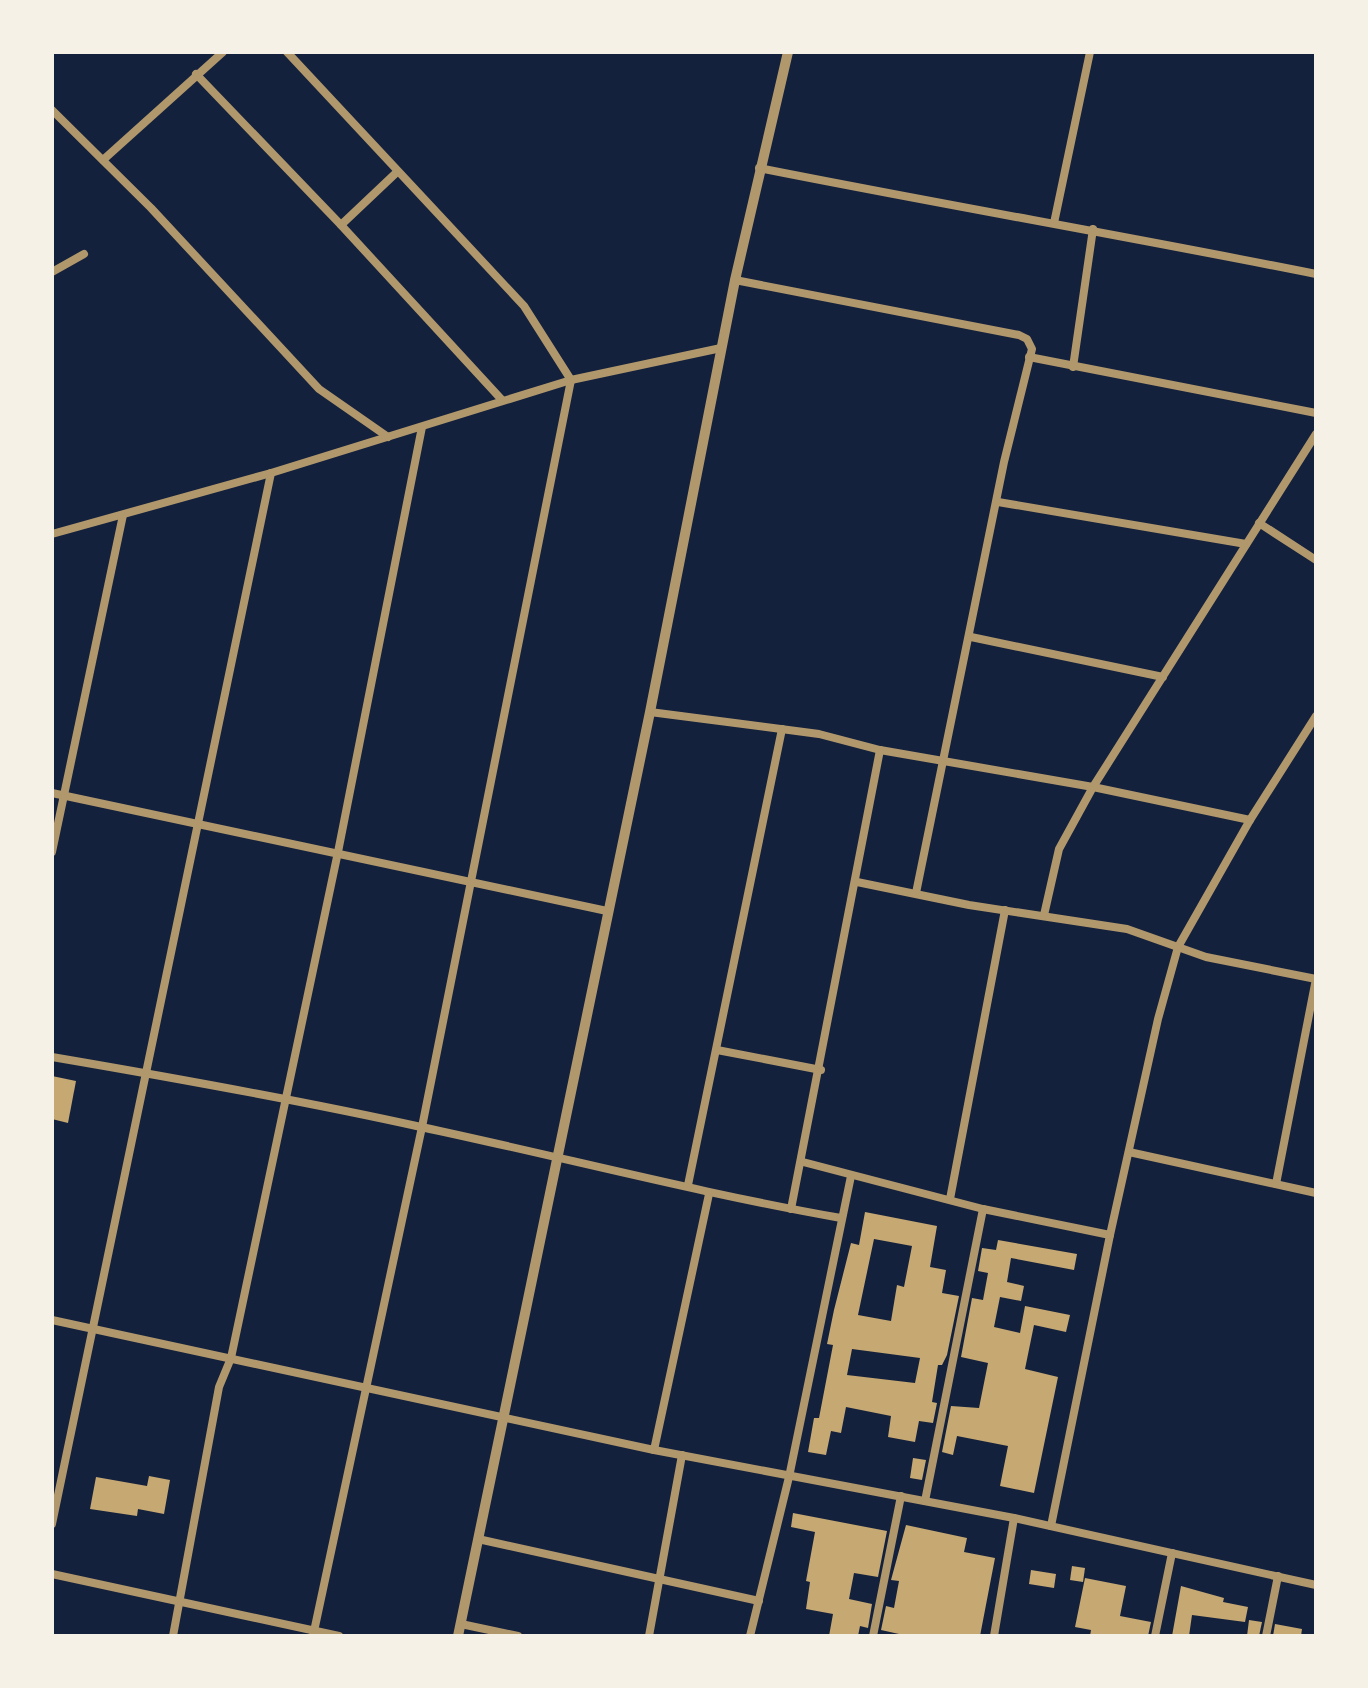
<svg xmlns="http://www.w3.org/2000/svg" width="1368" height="1688" font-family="Barlow,sans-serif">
	<rect width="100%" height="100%" fill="#14213d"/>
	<g fill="#c6a872" fill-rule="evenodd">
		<polygon points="52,1076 76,1081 68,1123 52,1119"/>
		<path d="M865,1212L937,1226L930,1267L946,1270L942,1293L959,1296L947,1355L942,1365H938L932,1402L937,1403L933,1423L919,1421L915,1442L888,1437L891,1416L846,1407L841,1433L831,1431L826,1455L808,1452L814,1418H819L833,1345L827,1344L834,1310L851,1243L859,1245ZM874,1239L912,1246L904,1287L897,1285L891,1321L858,1315ZM852,1349L920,1358L915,1383L847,1375Z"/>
		<polygon points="998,1240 1077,1254 1074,1270 1011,1258 1007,1282 1024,1286 1021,1301 1000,1297 994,1327 1020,1333 1025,1306 1070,1315 1066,1332 1034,1325 1025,1369 1058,1377 1034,1493 1000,1486 1008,1446 957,1436 953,1455 942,1452 951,1406 979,1408 988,1363 961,1357 972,1298 983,1300 988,1273 978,1271 982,1248 996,1250"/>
		<polygon points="913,1458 926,1460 922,1480 910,1478"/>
		<polygon points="149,1476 170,1480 164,1514 138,1509 137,1516 90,1509 96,1477 147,1486"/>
		<polygon points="793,1513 887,1531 878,1577 854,1573 849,1599 872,1604 868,1628 860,1626 858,1636 829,1636 833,1614 806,1609 810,1582 806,1581 815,1532 791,1527"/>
		<polygon points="906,1525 967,1538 964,1552 995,1558 980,1636 908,1636 881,1630 886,1606 894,1608 899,1581 891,1580"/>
		<polygon points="1072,1566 1085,1568 1083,1582 1070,1580"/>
		<polygon points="1031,1570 1056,1574 1054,1588 1029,1584"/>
		<polygon points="1085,1578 1126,1586 1120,1616 1151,1622 1148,1636 1090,1636 1091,1630 1075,1627"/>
		<polygon points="1181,1586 1224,1598 1223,1602 1248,1607 1245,1622 1192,1615 1189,1636 1172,1636"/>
		<polygon points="1249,1620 1262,1622 1259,1636 1247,1636"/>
		<polygon points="1275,1624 1302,1629 1301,1636 1273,1636"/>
	</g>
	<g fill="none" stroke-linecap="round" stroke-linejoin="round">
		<g stroke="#b1986c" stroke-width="8">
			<polyline points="287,52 524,306 571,380 422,1127 313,1636"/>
			<polyline points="196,74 341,225"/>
			<polyline points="52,110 151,208 319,389 388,437"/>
			<polyline points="103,160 223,52"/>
			<path d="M759,168C945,205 1131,237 1316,274"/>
			<polyline points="397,172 341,225 502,400"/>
			<polyline points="1054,223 1090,52"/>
			<polyline points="52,272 84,254"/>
			<polyline points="735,280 1019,335 1027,339 1032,349 1004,462 916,893"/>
			<polyline points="1029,357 1316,413"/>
			<polyline points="1073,367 1093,229"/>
			<polyline points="998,502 1246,544"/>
			<polyline points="1259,523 1316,560"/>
			<polyline points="52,534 271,473 571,380 721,348"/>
			<polyline points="971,637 1163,677"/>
			<polyline points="650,712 819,734 880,750 1093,787 1250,820"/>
			<polyline points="52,793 607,911"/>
			<polyline points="52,852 123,515"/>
			<polyline points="857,882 969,905 1127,929 1206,957 1316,979"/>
			<polyline points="1044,915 1059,849 1093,787 1316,434"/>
			<polyline points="717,1050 821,1070"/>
			<path d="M52,1057C175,1078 299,1100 421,1127C562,1157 699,1193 841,1218"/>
			<polyline points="1129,1152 1316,1193"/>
			<polyline points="803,1162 983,1209 1110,1235"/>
			<polyline points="1276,1184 1316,979"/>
			<polyline points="688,1185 782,729"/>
			<polyline points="950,1199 1005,910"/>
			<polyline points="791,1209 880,750"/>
			<polyline points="52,1320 654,1450 1014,1518 1316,1585"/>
			<polyline points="654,1450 709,1194"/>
			<polyline points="925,1501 983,1209"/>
			<polyline points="52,1524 271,473"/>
			<polyline points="1051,1526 1110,1235 1158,1019 1178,947 1250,820 1316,716"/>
			<polyline points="478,1539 759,1601"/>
			<polyline points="52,1574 339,1636"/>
			<polyline points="461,1624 518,1636"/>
			<polyline points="173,1636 219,1387 231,1358 338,852 422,427"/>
			<polyline points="649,1636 682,1455"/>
			<polyline points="750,1636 789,1477 851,1176"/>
			<polyline points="873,1636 901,1496"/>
			<polyline points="994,1636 1014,1518"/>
			<polyline points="1155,1636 1172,1553"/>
			<polyline points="1266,1636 1278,1576"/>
		</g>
		<polyline stroke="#b1986c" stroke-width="10" points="458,1636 650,712 735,280 788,52"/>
	</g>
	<rect width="1368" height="1688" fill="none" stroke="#f6f1e7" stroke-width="108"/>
</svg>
